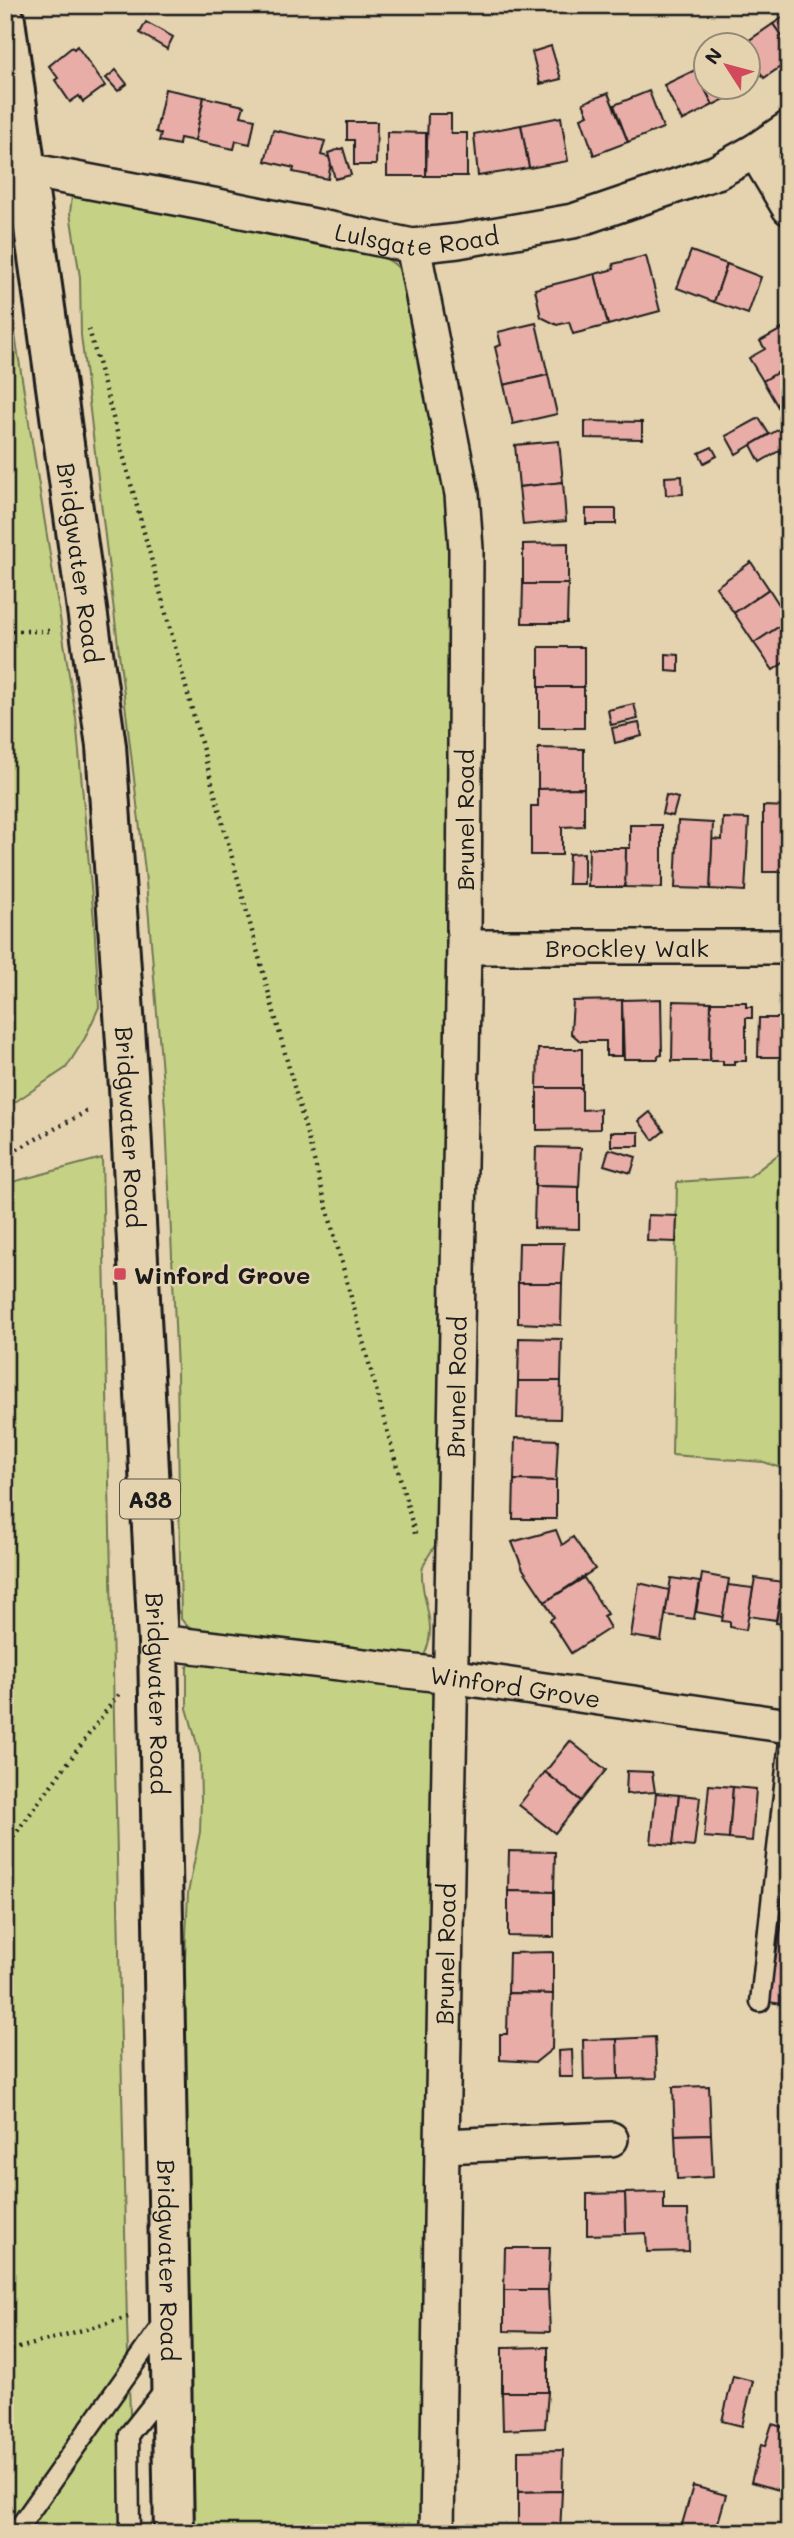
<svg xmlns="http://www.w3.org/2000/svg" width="794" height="2538" font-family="Mali,sans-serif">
	<rect width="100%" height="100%" fill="#e5d3b0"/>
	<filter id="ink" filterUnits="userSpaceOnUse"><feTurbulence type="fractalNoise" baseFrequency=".0143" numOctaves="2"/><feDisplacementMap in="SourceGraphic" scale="14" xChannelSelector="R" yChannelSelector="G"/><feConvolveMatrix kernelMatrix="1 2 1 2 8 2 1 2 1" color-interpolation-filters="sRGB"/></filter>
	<g filter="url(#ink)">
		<g fill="#c5d286" stroke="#707751" stroke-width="2">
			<path d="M76,194L381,257C395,262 400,268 406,281L439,434L450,536L442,1341L437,1542C432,1551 422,1563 422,1572C421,1604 439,1622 424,1656L198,1630L186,1625L181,1619L177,1370L166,1120L145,871L81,335L80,277L70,213L72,196Z"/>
			<polygon points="5,272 76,718 94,921 99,1007 85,1038 66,1068 6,1108"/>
			<polygon points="789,1146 789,1471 764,1462 672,1455 677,1182 749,1177"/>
			<polygon points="102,1158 127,2324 134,2533 5,2533 5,1184"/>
			<polygon points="194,1662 427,1690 433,1695 436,1705 423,2533 193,2533 184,1980 188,1893 200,1832 201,1800 200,1755 187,1708 187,1667"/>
		</g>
		<g fill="#e8ada6" stroke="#1c1c1c" stroke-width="2">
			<polygon points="789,13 789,47 773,24"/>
			<polygon points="146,22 173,37 167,49 140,33"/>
			<polygon points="773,24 789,47 789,61 764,78 748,54 748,46 742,45"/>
			<polygon points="77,46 105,86 83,102 79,96 70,102 55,80 58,78 49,66 72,47 74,49"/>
			<polygon points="551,46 561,79 540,84 532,52"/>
			<polygon points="706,64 706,88 747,88 713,105 695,70"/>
			<polygon points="116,70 127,84 118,91 106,78"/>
			<polygon points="695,70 713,105 682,121 664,85"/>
			<polygon points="165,89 204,97 195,141 180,138 179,145 159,141 161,134 156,132"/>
			<polygon points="649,91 663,128 628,142 614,105"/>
			<polygon points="608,93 628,142 594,155 581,118 588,115 583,103"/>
			<polygon points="204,97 244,106 241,116 255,119 250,144 236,141 234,149 195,141"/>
			<polygon points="428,114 451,114 451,133 467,133 467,176 426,176"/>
			<polygon points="561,117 568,161 529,168 521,125"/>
			<polygon points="347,122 377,122 376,165 354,165 354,140 347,140"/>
			<polygon points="521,125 529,168 478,176 474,134"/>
			<polygon points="273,130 325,141 321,155 329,157 331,163 328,179 293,172 294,168 265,161"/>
			<polygon points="387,132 426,133 426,176 387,176"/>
			<polygon points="343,148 351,175 335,179 328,153"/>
			<polygon points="691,251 727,264 714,302 677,288"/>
			<polygon points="646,256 660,311 608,325 595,274 614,269 613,264"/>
			<polygon points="727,264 761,277 748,314 714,302"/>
			<polygon points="595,274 608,325 573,334 569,322 557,325 541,317 535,289"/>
			<polygon points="536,323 548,375 504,385 495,347 501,345 498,332"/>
			<polygon points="789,325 789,366 763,381 749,358 765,349 760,341"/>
			<polygon points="789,366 789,410 782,414 763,381"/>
			<polygon points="548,375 557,414 513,424 504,385"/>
			<polygon points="759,418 769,434 736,454 726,436"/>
			<polygon points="585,421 642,422 642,439 585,438"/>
			<polygon points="783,427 789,437 789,445 760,462 751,445"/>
			<polygon points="559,441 563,482 519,487 515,445"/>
			<polygon points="712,447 717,456 704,463 699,453"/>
			<polygon points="682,476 683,494 666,495 665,477"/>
			<polygon points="563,482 566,521 523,525 519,487"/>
			<rect x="586" y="509" width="30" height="15"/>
			<polygon points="568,543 568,584 523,584 523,544"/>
			<polygon points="751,562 769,589 734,613 716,587"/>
			<polygon points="523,584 568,584 567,623 522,623"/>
			<polygon points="769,589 789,620 754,643 734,613"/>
			<polygon points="789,620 789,659 773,670 754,643"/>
			<rect x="539" y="647" width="45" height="40"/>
			<polygon points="666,654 679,655 679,672 666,671"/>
			<rect x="539" y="687" width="45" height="41"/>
			<polygon points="634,704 638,719 611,725 608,710"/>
			<polygon points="639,723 642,736 615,743 612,728"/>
			<polygon points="538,748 584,749 584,788 538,789"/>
			<polygon points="584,788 584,826 562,827 562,855 531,855 531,806 538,806 538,789"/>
			<polygon points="666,795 678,798 673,816 662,814"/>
			<polygon points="763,806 789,807 789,872 763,872"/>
			<polygon points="723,818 749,819 745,891 710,889 712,839 722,840"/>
			<polygon points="678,821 713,823 710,889 675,888"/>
			<polygon points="630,825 662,825 662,888 625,887 626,848 630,848"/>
			<polygon points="589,848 626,848 625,887 588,887"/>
			<polygon points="584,853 584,884 568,884 569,854"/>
			<polygon points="661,999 662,1055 658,1056 658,1059 624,1059 622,1000"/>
			<polygon points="622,1000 622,1056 606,1056 606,1041 580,1041 571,1033 573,1001"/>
			<polygon points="673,1001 711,1002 710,1061 672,1061"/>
			<polygon points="711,1002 746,1002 746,1007 752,1007 752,1018 746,1018 746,1061 734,1061 734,1065 723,1065 723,1061 710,1061"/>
			<polygon points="759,1018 789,1018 789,1057 758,1057"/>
			<polygon points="538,1049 582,1049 582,1088 537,1088"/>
			<polygon points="537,1088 582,1088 582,1110 600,1109 600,1129 537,1130"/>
			<polygon points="650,1112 664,1131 653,1140 639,1121"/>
			<rect x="611" y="1132" width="28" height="14"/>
			<polygon points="536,1147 581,1148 579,1187 535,1186"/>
			<polygon points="609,1149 636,1157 631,1173 604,1165"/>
			<polygon points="535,1186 579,1187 579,1229 534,1228"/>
			<polygon points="648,1215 677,1216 676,1242 647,1241"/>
			<polygon points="519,1243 564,1243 562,1283 518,1283"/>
			<polygon points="518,1283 562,1283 561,1325 518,1323"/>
			<polygon points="519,1338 562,1339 561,1381 518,1381"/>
			<polygon points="518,1381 561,1381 560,1419 517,1418"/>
			<polygon points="515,1438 558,1440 556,1481 514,1480"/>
			<polygon points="514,1480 556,1481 556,1519 513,1519"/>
			<polygon points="556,1530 562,1545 573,1537 595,1569 545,1602 523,1569 512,1542"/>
			<polygon points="702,1574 729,1579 723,1617 696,1612"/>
			<polygon points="584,1578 607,1614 603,1616 610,1628 571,1653 550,1620 554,1617 545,1602"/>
			<polygon points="671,1578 700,1582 694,1619 665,1615"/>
			<polygon points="755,1578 783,1582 776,1620 748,1616"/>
			<polygon points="639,1583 669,1590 661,1641 631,1636"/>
			<polygon points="728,1585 753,1588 746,1630 730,1627 730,1622 722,1621"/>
			<polygon points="782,1587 789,1588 789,1630 785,1629 785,1624 776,1623"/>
			<polygon points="570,1741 606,1770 581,1801 545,1772"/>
			<polygon points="627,1771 652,1772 655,1792 626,1794"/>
			<polygon points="545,1772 581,1801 555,1833 519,1805"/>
			<polygon points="709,1785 733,1787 729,1839 704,1837"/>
			<polygon points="733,1787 756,1789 752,1841 729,1839"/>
			<polygon points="656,1793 679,1795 673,1845 651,1843"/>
			<polygon points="679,1795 700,1797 694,1847 673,1845"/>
			<polygon points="509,1851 555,1852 554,1892 508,1891"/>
			<polygon points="789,1881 789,2005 768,2002"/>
			<polygon points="508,1891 554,1892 554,1937 508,1936"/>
			<polygon points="553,1952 553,1994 508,1993 509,1953"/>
			<polygon points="508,1993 553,1994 552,2049 536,2062 500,2060 500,2034 507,2034"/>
			<polygon points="655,2037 657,2078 618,2079 617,2039"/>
			<polygon points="617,2039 618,2079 584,2080 583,2040"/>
			<polygon points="572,2050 573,2077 559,2077 558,2051"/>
			<polygon points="709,2086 711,2134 675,2135 673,2087"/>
			<polygon points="711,2134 713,2177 677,2179 675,2135"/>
			<polygon points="664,2192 664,2210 688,2210 689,2251 647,2252 646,2233 626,2234 625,2193"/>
			<polygon points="625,2193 626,2234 587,2235 587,2194"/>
			<polygon points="505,2248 550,2248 548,2290 504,2290"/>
			<polygon points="504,2290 548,2290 550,2332 504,2331"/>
			<polygon points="548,2347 548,2392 502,2392 502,2348"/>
			<polygon points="733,2376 753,2381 742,2426 722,2421"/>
			<polygon points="502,2392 548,2392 545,2428 503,2430"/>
			<polygon points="772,2424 789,2429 789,2482 786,2492 751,2482 761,2445 765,2446"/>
			<polygon points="563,2450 562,2491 518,2492 518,2451"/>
			<polygon points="693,2486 726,2495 715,2533 696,2533 681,2528"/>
			<polygon points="562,2491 560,2533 518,2533 518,2492"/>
		</g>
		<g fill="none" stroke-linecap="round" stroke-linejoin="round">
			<g stroke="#1c1c1c" stroke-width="23">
				<g id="lane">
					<polyline points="760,2002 789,1741"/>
					<polyline points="15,2533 164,2322"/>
					<polyline points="130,2533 129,2434 168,2385"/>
				</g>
			</g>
			<g stroke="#1c1c1c" stroke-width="38">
				<g id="street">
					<polyline points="755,151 789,208"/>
					<path id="s1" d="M28,170L213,205L413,246L458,241L573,221L717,172L755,151L789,128"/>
					<polyline points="413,246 462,494 466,549 464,947 442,2146 437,2533"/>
					<path id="s2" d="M464,947H789"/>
					<path id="s3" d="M158,1642L450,1676L789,1726"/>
					<polyline points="442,2146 611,2139"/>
				</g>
			</g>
			<g stroke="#1c1c1c" stroke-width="44">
				<g id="highway">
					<path id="s4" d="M5,20L106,746L129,1088L158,1642L174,2533"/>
				</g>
			</g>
			<g stroke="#1c1c1c" stroke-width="4.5" stroke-dasharray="2 5" stroke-linecap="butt">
				<polyline points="89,329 416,1537"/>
				<polyline points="5,631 52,631"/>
				<polyline points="5,1156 91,1109"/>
				<polyline points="5,1848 120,1692"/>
				<polyline points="5,2352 132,2316"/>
			</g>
			<use href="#lane" stroke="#e5d3b0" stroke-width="18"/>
			<use href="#street" stroke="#e5d3b0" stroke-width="33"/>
			<use href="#highway" stroke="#e5d3b0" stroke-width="38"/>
		</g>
	</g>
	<rect fill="#d1495b" stroke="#e5d3b0" stroke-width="2.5" x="113" y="1267" width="14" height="14" rx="3.5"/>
	<g text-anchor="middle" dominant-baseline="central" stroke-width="5" stroke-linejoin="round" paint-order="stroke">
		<rect fill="#e5d3b0" stroke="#585348" stroke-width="2" x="120" y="1479.5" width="60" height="39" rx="5"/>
		<g font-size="23" font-weight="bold" fill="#1c1c1c">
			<text x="150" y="1499">A38</text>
		</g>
		<g font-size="24" fill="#1c1c1c" stroke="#e5d3b0">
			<text stroke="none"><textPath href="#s1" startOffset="396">Lulsgate Road</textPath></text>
			<text stroke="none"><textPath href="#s4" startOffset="548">Bridgwater Road</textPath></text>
			<text transform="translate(464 820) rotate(-90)">Brunel Road</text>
			<text stroke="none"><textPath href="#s2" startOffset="163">Brockley Walk</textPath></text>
			<text stroke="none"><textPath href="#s4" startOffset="1115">Bridgwater Road</textPath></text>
			<text transform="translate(456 1387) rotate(-89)">Brunel Road</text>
			<text stroke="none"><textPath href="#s3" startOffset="360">Winford Grove</textPath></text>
			<text stroke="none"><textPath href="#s4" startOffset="1682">Bridgwater Road</textPath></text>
			<text transform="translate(445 1954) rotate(-89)">Brunel Road</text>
			<text stroke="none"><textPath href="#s4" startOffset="2249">Bridgwater Road</textPath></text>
		</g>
		<g font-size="24" font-weight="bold" fill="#1c1c1c" stroke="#e5d3b0" text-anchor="start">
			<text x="134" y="1274">Winford Grove</text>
		</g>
	</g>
	<rect width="794" height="2538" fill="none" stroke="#e5d3b0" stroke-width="28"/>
	<rect x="14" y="14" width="766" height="2510" fill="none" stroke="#1c1c1c" stroke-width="2.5" filter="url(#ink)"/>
	<g transform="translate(727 66) rotate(306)"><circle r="33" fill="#e5d3b0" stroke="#958a75" stroke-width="2"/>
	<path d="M0-5L12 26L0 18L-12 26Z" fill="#d1495b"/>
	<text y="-10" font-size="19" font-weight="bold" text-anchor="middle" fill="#1c1c1c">N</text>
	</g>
</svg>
